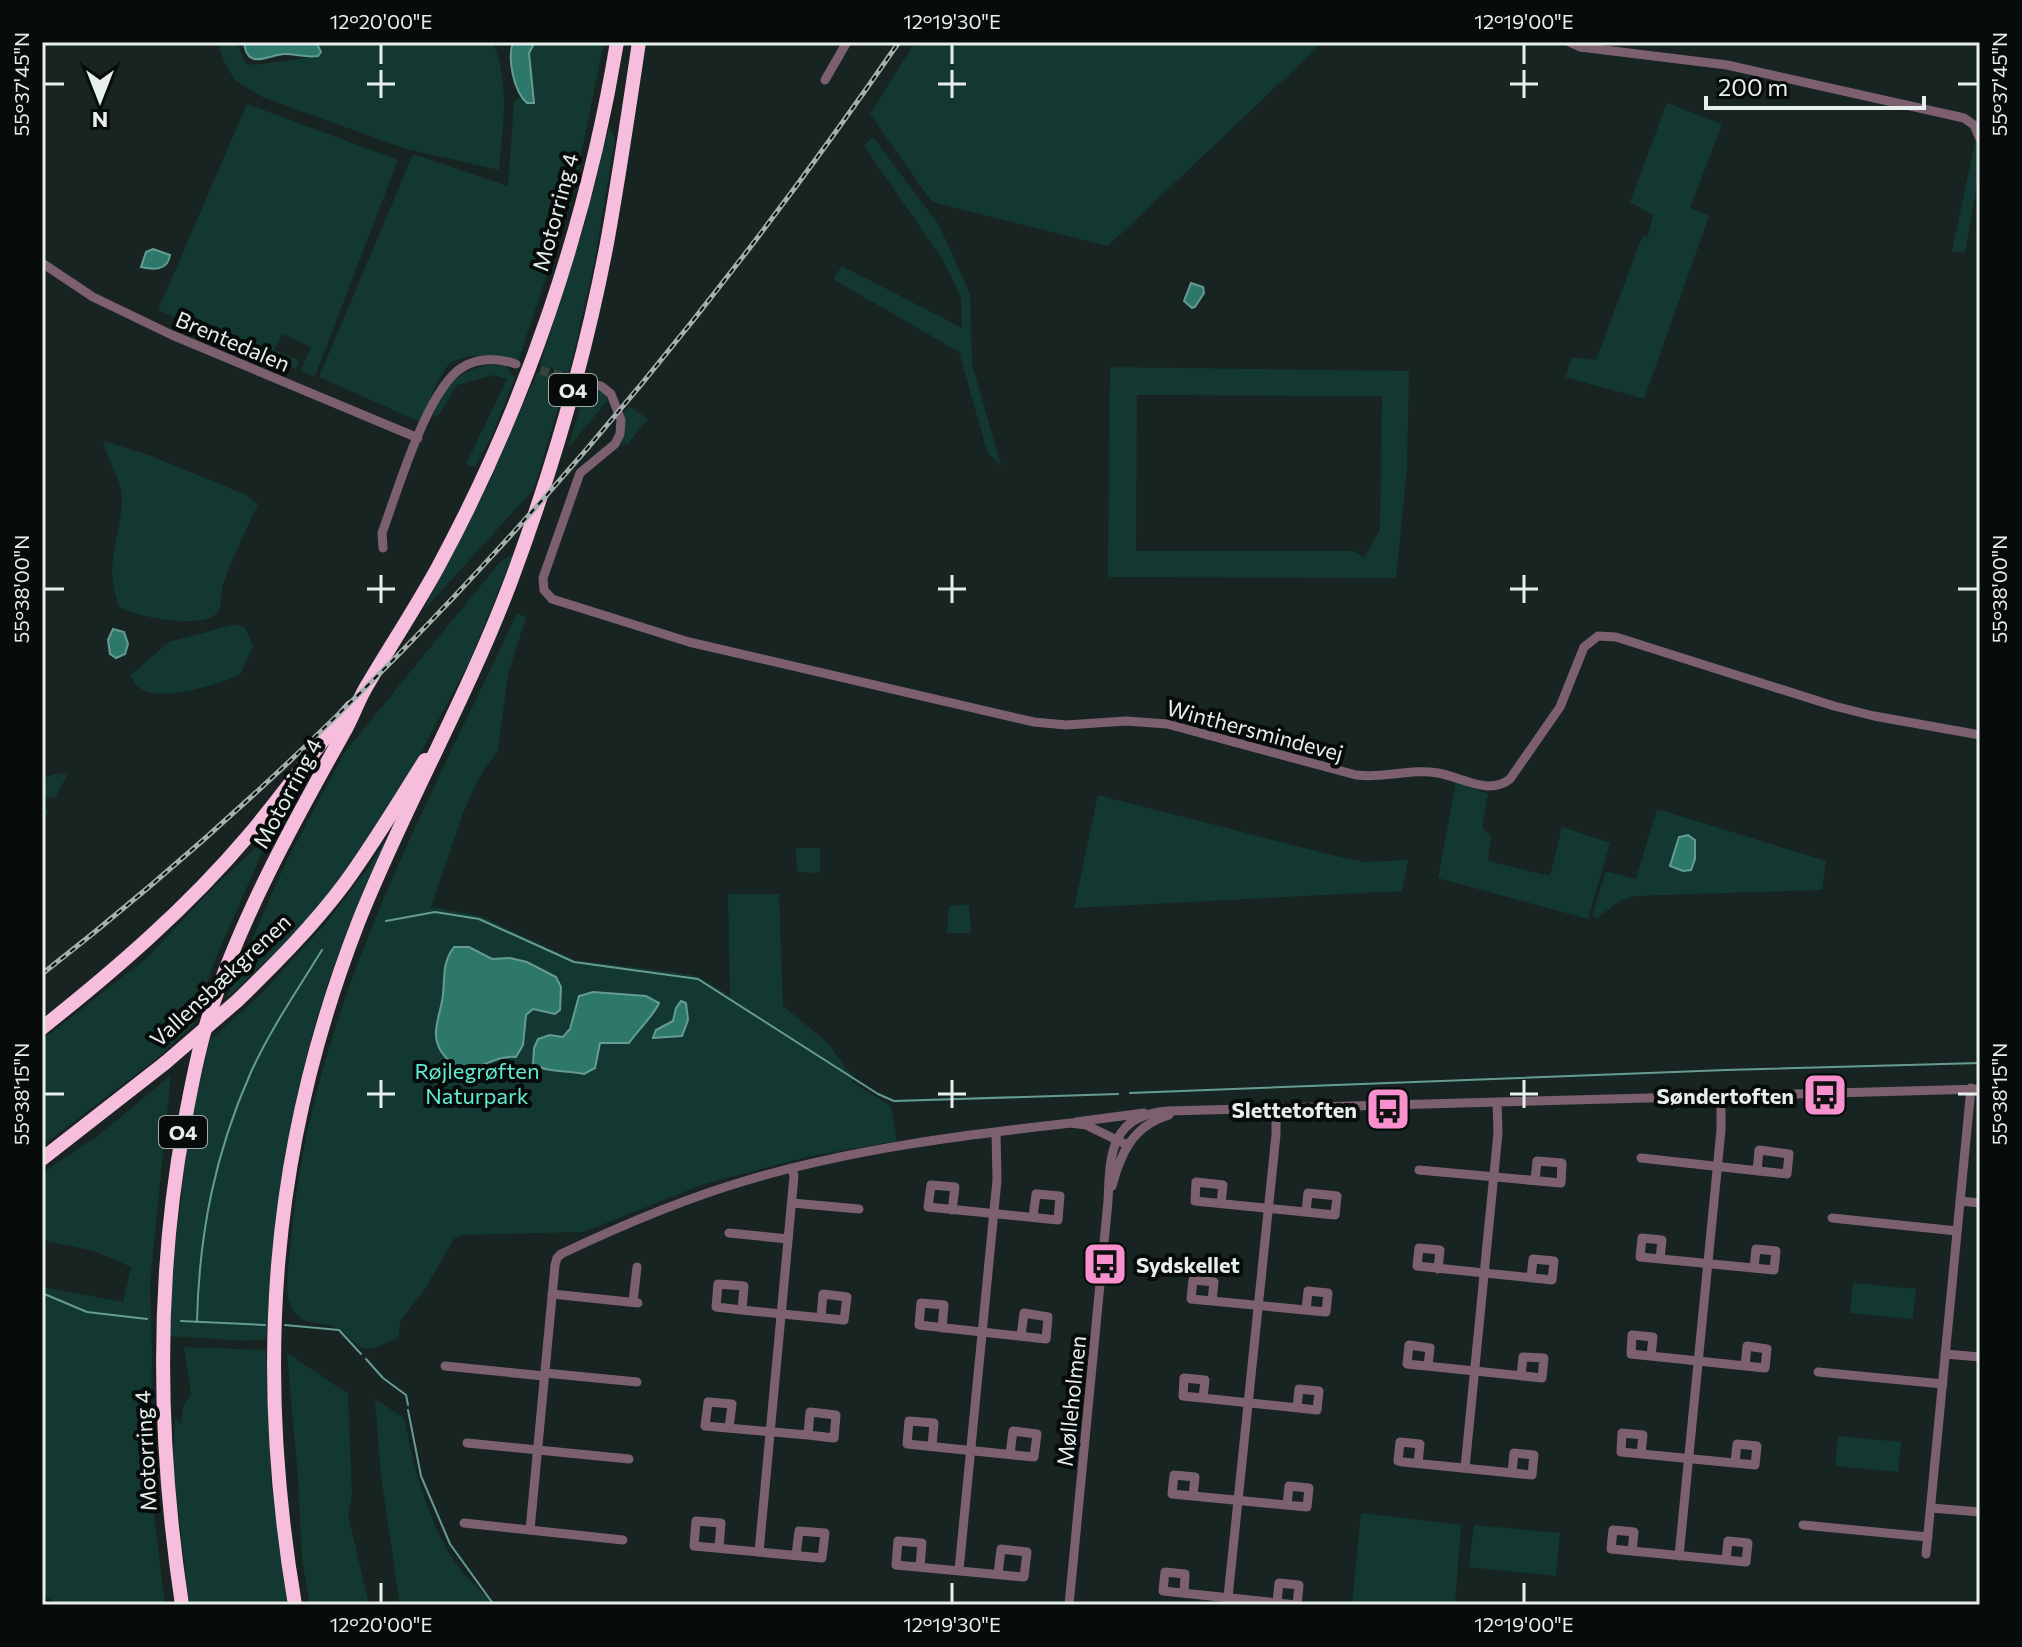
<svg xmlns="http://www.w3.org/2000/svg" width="2022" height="1647" font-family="Commissioner,sans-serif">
	<rect width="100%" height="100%" fill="#172421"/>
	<g fill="#133831" fill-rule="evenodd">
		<path d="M217,42H237L245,63L255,65L318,56L319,45L316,42H493C510,84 503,126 499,170L406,149L262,97L235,80L225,64Z"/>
		<path d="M535,42H604L572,199L519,359C498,357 460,349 445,369C435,384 428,405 420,422L319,377L413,154L508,186L514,102L519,97L527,103L534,102L529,53Z"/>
		<polygon points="915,42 1323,42 1108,246 932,202 870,114"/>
		<polygon points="1667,103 1722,124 1690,208 1709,216 1644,399 1565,377 1572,357 1596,360 1642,237 1648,235 1653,215 1630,202"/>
		<polygon points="247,104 398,160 315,376 300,371 311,347 282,334 274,350 296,359 299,363 296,369 158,310"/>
		<polygon points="609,127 615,139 608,181 594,264 569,373 540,365 587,216"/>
		<polygon points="1980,128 1980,168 1965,253 1952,251 1975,142"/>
		<polygon points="873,137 939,225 970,294 972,364 1001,466 987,451 959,352 833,279 842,266 962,328 961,297 943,260 864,146"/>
		<path d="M489,364L506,366L515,378L492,436L475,467L466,464L507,379L493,375L457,385L437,418L433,415C449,384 454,373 489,364Z"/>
		<path d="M1110,367L1409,371L1407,468L1396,578L1108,577ZM1137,395L1382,396L1380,530L1364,558L1354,551H1136Z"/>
		<polygon points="537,373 566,381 534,489 423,611 487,487"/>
		<polygon points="586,386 603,392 608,400 568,448"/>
		<polygon points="629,406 648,419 628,444 622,445 623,413"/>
		<path d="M103,441L149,455L246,495L258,504C246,531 232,557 223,585C220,594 223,608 216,614C200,629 136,617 119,607C103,561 120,544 122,501C123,480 107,461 103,441Z"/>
		<polygon points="513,555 469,663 388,813 308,923 226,999 285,864 344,753 500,562"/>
		<path d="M517,613L526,617L508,674L498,750L479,778L463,813L431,907L480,916L574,960L687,974L699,977L730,996L728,894H779L783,1006L828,1043L846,1069L854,1076L852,1082L891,1106L897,1141L811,1156L704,1184L584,1232L460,1235L454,1239L423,1292L400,1321L399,1338L374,1348L364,1349C354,1345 350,1337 341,1330C323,1318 302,1331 290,1304C283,1287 291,1250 292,1231C313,1009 424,812 517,613Z"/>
		<path d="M236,624L245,628L253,646L240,675C217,684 140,712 131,675L169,642Z"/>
		<polygon points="59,773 67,775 55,798 42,797 48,812 42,820 42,778"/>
		<polygon points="1456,781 1488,794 1482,827 1491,837 1488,861 1550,876 1562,827 1610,843 1588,919 1438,878"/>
		<polygon points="1098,795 1339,857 1364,862 1408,860 1402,891 1074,908"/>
		<polygon points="1657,809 1826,861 1822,890 1635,896 1621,900 1597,918 1592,916 1605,873 1609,872 1636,879"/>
		<polygon points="270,834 215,960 194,1024 160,1056 42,1146 42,1040 148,957 205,896"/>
		<path d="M389,834C373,871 356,908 341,946C295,1071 271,1206 267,1339L247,1341L170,1336L172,1274L189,1129L210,1040L260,995L326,923L371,864Z"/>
		<polygon points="796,848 820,848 820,873 797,872"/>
		<polygon points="969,904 971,933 947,933 949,906"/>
		<polygon points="171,1075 150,1284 152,1352 150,1481 165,1605 60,1605 42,1594 42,1287 123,1302 131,1267 94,1251 42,1240 42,1173 99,1135"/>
		<polygon points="1853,1283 1916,1289 1913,1319 1850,1313"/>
		<polygon points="184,1347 266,1350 271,1482 288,1605 189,1605 173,1462 175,1417 181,1425 183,1406 191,1394"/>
		<polygon points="287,1353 348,1394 352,1495 348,1515 369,1605 310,1605 302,1559 298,1478"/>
		<path d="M375,1399L404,1418C414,1467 426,1517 453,1559C463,1576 482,1591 495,1605H400L381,1476Z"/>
		<polygon points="1838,1436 1901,1442 1898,1472 1835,1466"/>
		<polygon points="1361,1513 1461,1525 1455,1605 1352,1605"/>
		<polygon points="1474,1525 1560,1533 1556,1576 1469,1567"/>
	</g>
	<g fill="#2d786b" stroke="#659c92" stroke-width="2">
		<path d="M244,42H316L321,52L318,56C305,58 297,54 285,54C269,54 247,72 244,42Z"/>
		<path d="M513,42H535L529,53L534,103H527C514,92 507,59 513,42Z"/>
		<path d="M153,249L170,255C168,271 153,270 141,267L146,252Z"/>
		<polygon points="1191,283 1203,287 1204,293 1195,307 1192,308 1184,301"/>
		<polygon points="113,629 124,632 128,644 125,654 116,658 110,654 108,640"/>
		<polygon points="1688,835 1695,840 1695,859 1691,870 1683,871 1670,866 1679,837"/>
		<path d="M454,947H469L492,959L510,958L527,962L556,977L561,987L560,1010L555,1014L533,1009L526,1015L523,1045L516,1057C494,1055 481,1071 462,1068C455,1066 447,1060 443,1054C428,1035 441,1016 443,994C445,976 442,963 454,947Z"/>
		<path d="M593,992L646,996L659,1003C654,1015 638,1030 629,1043H600L595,1068L584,1074C566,1070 551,1073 533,1065L534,1048L538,1039L550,1035L563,1037L570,1029L579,996Z"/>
		<polygon points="681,1001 686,1003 688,1020 682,1036 653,1038 656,1030 673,1021 676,1008"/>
	</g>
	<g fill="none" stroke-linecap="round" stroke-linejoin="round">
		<g stroke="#659c92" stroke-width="2">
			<polyline points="386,921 435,912 479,919 574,962 698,979 878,1094 894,1101 1118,1094"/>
			<polyline points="1130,1093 1726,1070 1980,1063"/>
			<polyline points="42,1293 87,1312 147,1319"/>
			<polyline points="181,1321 265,1325"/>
			<path d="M197,1322C199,1233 215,1153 251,1072C270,1030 298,989 322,950"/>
			<polyline points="285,1325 339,1330 361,1354"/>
			<polyline points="366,1359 383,1378 406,1395 408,1405"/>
			<polyline points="408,1410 421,1476 450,1544 494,1605"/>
		</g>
		<polyline stroke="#364240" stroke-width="9" stroke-dasharray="9 4.5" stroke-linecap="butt" points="527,367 579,380"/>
		<g stroke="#7d6070" stroke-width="9">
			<polyline points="1569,42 1580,47 1727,65 1964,118 1974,125 1980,139"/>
			<polyline points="825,80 847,42"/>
			<polyline points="42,263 93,297 172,335 418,438"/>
			<path d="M589,383L601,386L611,394L621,420L620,434L615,444L580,473L543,578L544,590L552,599L689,642L1034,722L1066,725L1126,721L1167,724L1356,775C1384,779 1410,768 1438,773C1461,777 1489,796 1510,779L1560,707L1584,647L1598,636L1616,637L1834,706L1874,716L1980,735"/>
			<path d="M383,548L382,533C397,493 427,388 463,367C480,357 498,358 516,364"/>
			<polyline points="1076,1122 1144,1113"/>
			<polyline points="1641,1158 1750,1170 1787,1174 1789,1154 1759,1150 1757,1171"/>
			<polyline points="1419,1170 1561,1183 1562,1163 1537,1161 1535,1180"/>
			<path d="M1112,1186C1121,1152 1133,1126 1169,1115"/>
			<polyline points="1960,1201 1980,1203"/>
			<polyline points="792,1203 859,1209"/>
			<polyline points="1221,1203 1223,1185 1196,1182 1195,1201 1335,1215 1337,1196 1308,1193 1306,1212"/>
			<polyline points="952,1210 955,1187 931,1185 928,1207 1058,1220 1060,1196 1036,1194 1033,1217"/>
			<polyline points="1832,1218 1957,1231"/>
			<polyline points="729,1233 788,1239"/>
			<polyline points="1660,1259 1662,1240 1642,1238 1640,1257 1774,1270 1776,1251 1756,1249 1754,1268"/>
			<polyline points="1438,1269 1440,1250 1419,1248 1417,1266 1552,1280 1554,1261 1533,1259 1531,1278"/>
			<polyline points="552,1294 638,1303"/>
			<polyline points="1212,1301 1214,1282 1193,1280 1191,1299 1326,1312 1328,1293 1308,1291 1306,1310"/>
			<polyline points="633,1302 637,1267"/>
			<polyline points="742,1310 716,1307 718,1284 744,1286 742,1310 844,1320 847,1297 823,1294 821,1317"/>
			<polyline points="942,1328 944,1305 921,1303 919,1325 1046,1339 1048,1317 1024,1313 1021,1336"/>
			<polyline points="1945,1354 1980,1357"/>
			<polyline points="1651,1356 1653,1337 1632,1335 1631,1354 1765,1368 1767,1349 1747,1346 1745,1366"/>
			<polyline points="445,1366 544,1376"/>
			<polyline points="1428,1366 1430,1348 1409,1345 1407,1364 1542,1378 1544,1358 1523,1357 1521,1376"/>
			<polyline points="1818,1372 1943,1384"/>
			<polyline points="545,1373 637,1382"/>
			<polyline points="1203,1398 1205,1380 1184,1378 1183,1396 1317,1410 1319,1391 1299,1389 1297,1408"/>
			<polyline points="729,1428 732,1404 708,1402 705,1426 808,1435 810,1412 836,1415 834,1438 808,1435"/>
			<polyline points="467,1443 629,1459"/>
			<polyline points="932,1446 934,1423 909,1421 907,1444 1034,1457 1037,1434 1013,1431 1010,1454"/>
			<polyline points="1641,1454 1643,1435 1622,1433 1621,1452 1755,1465 1757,1446 1737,1444 1735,1463"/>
			<polyline points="1418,1463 1420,1444 1400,1442 1398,1461 1403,1462 1532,1475 1534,1455 1514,1453 1512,1473"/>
			<polyline points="1465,1468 1498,1133 1497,1102"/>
			<polyline points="1193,1496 1195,1477 1174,1475 1172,1494 1307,1507 1309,1488 1289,1486 1287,1505"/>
			<polyline points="1931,1508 1980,1512"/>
			<polyline points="464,1523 623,1540"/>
			<polyline points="1803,1525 1928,1537"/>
			<path d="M530,1530L555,1265L557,1258L561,1254C622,1225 683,1199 748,1180C852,1149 963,1135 1071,1123L1086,1125L1127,1145"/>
			<polyline points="719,1548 721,1523 696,1521 694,1546 822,1558 825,1533 799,1531 796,1555"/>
			<polyline points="1632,1551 1634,1532 1613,1530 1611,1549 1746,1562 1748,1543 1728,1541 1726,1560"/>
			<polyline points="759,1552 794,1176 792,1168"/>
			<polyline points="1926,1554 1971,1088"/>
			<polyline points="1679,1556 1721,1130 1721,1095"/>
			<polyline points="920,1567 922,1543 898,1541 896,1565 1024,1577 1027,1552 1001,1549 998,1574"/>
			<polyline points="959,1570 997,1180 996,1133"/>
			<polyline points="1184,1593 1185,1574 1165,1572 1163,1591 1297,1605 1299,1585 1279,1583 1277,1602"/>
			<polyline points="1228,1597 1276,1135 1276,1109"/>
			<path d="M1069,1605L1108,1201C1110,1154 1110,1115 1168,1111L1980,1089"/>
		</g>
		<g stroke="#f7bddd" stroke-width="14">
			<path d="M237,1001C275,964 313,926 345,883C374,843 399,801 425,760"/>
			<path d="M42,1028C115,970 187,908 248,836C284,794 315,748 351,707"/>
			<polyline points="42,1159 165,1063"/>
			<path d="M182,1605C158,1446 155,1283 184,1125C191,1089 197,1053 208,1019C240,919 292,825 343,734C352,719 357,703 365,689C389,648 415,609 438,567C526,404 587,225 617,42"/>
			<path d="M295,1605C255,1368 270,1149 358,923C404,807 467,698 511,581C552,471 585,359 607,243C619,177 629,109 639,42"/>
		</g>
		<g stroke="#a5afad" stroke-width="5">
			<path id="rail" d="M42,974C375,714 660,389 899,42"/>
		</g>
		<use href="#rail" stroke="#070c0b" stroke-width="2" stroke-dasharray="6" stroke-linecap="butt"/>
		<polyline stroke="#f7bddd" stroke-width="14" points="165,1063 237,1001"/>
	</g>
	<path fill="none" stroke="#e7efed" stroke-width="3" d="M381,44V64M952,44V64M1524,44V64M381,70V98M952,70V98M1524,70V98M44,84H64M367,84H395M938,84H966M1510,84H1538M1958,84H1978M381,575V603M952,575V603M1524,575V603M44,589H64M367,589H395M938,589H966M1510,589H1538M1958,589H1978M381,1080V1108M952,1080V1108M1524,1080V1108M44,1094H64M367,1094H395M938,1094H966M1510,1094H1538M1958,1094H1978M381,1583V1603M952,1583V1603M1524,1583V1603"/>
	<defs>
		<g id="bus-square" transform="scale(2.3)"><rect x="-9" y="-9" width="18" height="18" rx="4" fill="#f790cd" stroke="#070c0b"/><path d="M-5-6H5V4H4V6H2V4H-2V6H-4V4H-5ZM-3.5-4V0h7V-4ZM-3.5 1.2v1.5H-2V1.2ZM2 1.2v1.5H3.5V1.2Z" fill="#111"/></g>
	</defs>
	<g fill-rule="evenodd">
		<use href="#bus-square" x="1825" y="1095"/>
		<use href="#bus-square" x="1388" y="1109"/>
		<use href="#bus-square" x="1105" y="1264"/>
	</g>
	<g text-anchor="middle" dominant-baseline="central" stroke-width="8" stroke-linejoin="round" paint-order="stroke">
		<g fill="#070c0b" stroke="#a4aba9" stroke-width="2">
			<rect x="549" y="374" width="48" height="32" rx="6"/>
			<rect x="159" y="1116" width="48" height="32" rx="6"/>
		</g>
		<g font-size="20" font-weight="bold" fill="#e7efed">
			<text x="573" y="390">O4</text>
			<text x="183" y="1132">O4</text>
		</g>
		<g font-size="22" fill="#e7efed" stroke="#070c0b">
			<text transform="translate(555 212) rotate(-75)">Motorring 4</text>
			<text transform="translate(233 341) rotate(23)">Brentedalen</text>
			<text transform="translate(1255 730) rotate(15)">Winthersmindevej</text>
			<text transform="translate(287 793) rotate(-62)">Motorring 4</text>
			<text transform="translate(220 980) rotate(-43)">Vallensbækgrenen</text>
			<text transform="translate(1071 1401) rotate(-84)">Mølleholmen</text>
			<text transform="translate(145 1451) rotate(-93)">Motorring 4</text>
		</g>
		<g font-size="22" fill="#61ecd3" stroke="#070c0b">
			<text x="477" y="1070">Røjlegrøften<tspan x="477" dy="25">Naturpark</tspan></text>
		</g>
		<g font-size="22" font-weight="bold" fill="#e7efed" stroke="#070c0b" text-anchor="end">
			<text x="1794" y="1095">Søndertoften</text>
			<text x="1357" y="1109">Slettetoften</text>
			<text x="1136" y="1264" text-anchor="start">Sydskellet</text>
		</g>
	</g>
	<rect width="2022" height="1647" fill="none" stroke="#070c0b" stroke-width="88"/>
	<g transform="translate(100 100) rotate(180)" stroke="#070c0b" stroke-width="6" paint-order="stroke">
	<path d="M0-6L14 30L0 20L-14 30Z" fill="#e7efed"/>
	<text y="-12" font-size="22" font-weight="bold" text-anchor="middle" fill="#e7efed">N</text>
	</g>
	<path d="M1706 96v12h218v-12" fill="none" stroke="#e7efed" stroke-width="4"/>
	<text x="1718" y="96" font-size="24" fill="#e7efed" stroke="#070c0b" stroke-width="6" paint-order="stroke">200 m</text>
	<rect x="44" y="44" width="1934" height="1559" fill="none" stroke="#e7efed" stroke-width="3"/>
	<g font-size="20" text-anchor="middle" fill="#e7efed">
		<text x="381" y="29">12°20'00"E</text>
		<text x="952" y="29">12°19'30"E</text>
		<text x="1524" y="29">12°19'00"E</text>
		<text transform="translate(2000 84) rotate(-90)" y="7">55°37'45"N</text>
		<text transform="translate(22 84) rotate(-90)" y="7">55°37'45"N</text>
		<text transform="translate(2000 589) rotate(-90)" y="7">55°38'00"N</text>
		<text transform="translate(22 589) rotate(-90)" y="7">55°38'00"N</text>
		<text transform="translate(2000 1094) rotate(-90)" y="7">55°38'15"N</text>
		<text transform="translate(22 1094) rotate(-90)" y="7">55°38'15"N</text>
		<text x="381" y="1632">12°20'00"E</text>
		<text x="952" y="1632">12°19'30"E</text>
		<text x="1524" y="1632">12°19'00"E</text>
	</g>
</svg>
